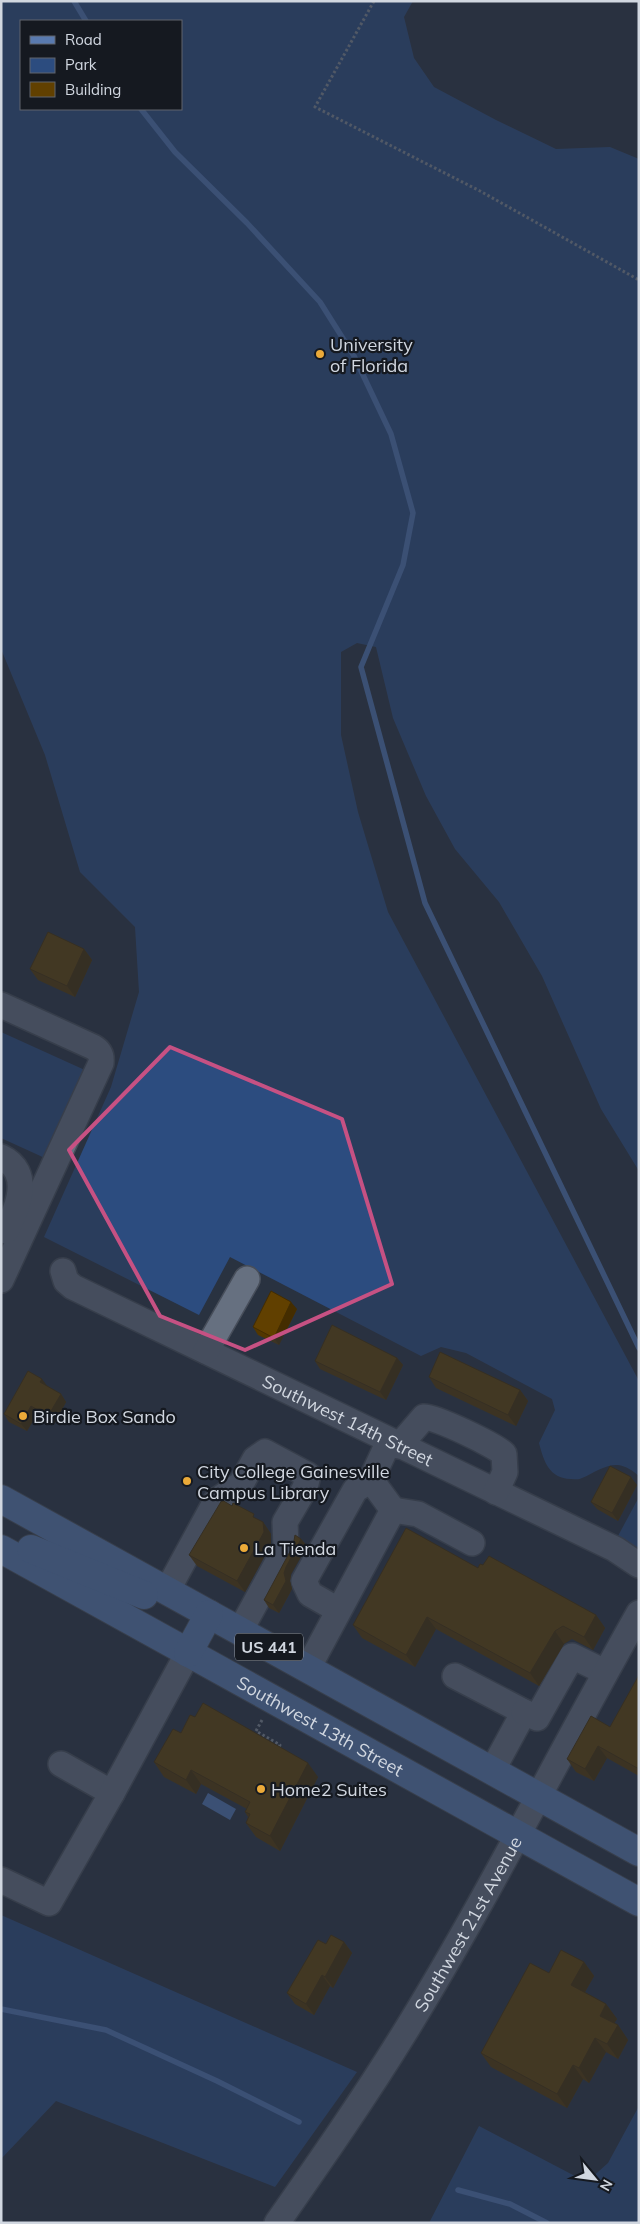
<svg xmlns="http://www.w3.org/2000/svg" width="640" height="2224" font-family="Mulish,sans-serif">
	<rect width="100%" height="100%" fill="#293240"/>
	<g fill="#2c4c7f" fill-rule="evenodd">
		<path d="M1,1H413L404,17L414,58L434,87L496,120L556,149L610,147L639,159V1171L601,1109L542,976L499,902L455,849L426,796L393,718L376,647L357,643L341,652V735L358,812L388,912L639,1381V1476C633,1471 626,1466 618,1465C605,1464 594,1473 582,1478C579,1480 575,1479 571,1479C549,1478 544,1462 539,1443L555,1410L552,1399L466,1353L441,1347L421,1356L230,1257L199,1315L44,1237L111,1087L139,992L135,927L80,872L45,755L1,649ZM21,21H181V109H21Z"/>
		<polygon points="1,1032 87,1071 47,1159 1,1138"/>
		<polygon points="639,1497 639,1553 618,1536"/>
		<polygon points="1,1915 357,2072 275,2187 56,2101 1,2159"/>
		<polygon points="639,2106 639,2223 429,2223 479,2126 573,2175 589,2180 608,2163"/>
	</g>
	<polygon fill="#5076b4" points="208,1793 236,1809 230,1820 202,1804"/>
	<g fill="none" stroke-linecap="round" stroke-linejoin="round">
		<g stroke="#5076b4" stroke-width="5.5">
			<polyline points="74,1 86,21"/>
			<polyline points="141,109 175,152 247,223 320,302 354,356 391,434 413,513 403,565 361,667 425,903 639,1348"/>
			<polyline points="1,2009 106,2030 217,2081 299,2122"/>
			<polyline points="458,2190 510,2204 547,2223"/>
		</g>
		<g stroke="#474e5a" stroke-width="28">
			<g id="minor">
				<path d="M1,1005L93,1047C100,1051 102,1055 101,1063L1,1280"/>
				<path d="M1,1157C33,1172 18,1208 6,1231"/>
				<path id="s1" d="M63,1271L66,1281L73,1287L615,1549L639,1565"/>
				<polyline points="206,1351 247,1279"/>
				<path d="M399,1446L424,1417C434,1416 497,1446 504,1454L505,1472L496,1492"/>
				<polyline points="393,1510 418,1514 472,1543"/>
				<polyline points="167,1591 216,1501 241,1484 255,1459 265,1452 308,1475 305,1488 285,1522 286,1547 240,1631"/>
				<polyline points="338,1610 310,1594 304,1581 355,1490 371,1480"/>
				<polyline points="308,1668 393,1510 371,1480 389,1441"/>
				<polyline points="455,1676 524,1712 492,1771"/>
				<polyline points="524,1712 537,1718 572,1656 605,1672"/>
				<polyline points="61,1764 112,1793"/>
				<polyline points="1,1880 49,1903 112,1793 188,1653"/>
				<path id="s2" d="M277,2223C321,2160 365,2097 405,2032C489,1896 560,1752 639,1613"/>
			</g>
		</g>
		<g stroke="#474e5a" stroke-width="30">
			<g id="major">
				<polyline points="1,1499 639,1852"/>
				<path id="s3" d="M1,1549L639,1902"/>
				<polyline points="31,1549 144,1595"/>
				<polyline points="188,1653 209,1614"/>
			</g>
		</g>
		<g stroke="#818994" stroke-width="3" stroke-dasharray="2.5 2.5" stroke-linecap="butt">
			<polyline points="374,1 315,107 480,191 639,280"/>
			<polyline points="262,1720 256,1731 280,1745 277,1750"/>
		</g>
		<use href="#minor" stroke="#667080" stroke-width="25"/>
		<use href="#major" stroke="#597aaf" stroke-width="28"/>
	</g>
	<g fill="#533700">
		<polygon points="84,949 92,960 75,997 38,980 30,969"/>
		<polygon points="297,1309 279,1345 258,1335 253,1327"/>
		<polygon points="397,1358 403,1365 386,1400 320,1369 315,1361"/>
		<polygon points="429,1377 520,1390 528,1401 516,1426 436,1388"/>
		<polygon points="47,1386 61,1394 66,1402 54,1424 37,1414 27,1431 9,1422 4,1414"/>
		<polygon points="637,1485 618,1521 597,1509 591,1502"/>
		<polygon points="257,1519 263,1522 271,1534 271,1544 245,1592 197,1566 189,1555"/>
		<polygon points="301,1539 307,1546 291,1574 290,1581 292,1589 279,1613 269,1608 264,1600"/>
		<polygon points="478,1568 596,1615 605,1628 593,1650 572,1639 564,1644 539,1686 436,1629 415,1667 362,1638 353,1625"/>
		<polygon points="639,1675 639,1776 607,1758 594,1781 576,1772 567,1759 610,1727"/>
		<polygon points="181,1733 318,1777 280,1851 256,1837 246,1823 248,1817 245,1812 247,1809 201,1784 196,1794 164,1777 154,1762"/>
		<polygon points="344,1942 352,1953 333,1988 330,1986 314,2015 295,2004 287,1993 326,1944"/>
		<polygon points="584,1962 594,1976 585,1992 606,2004 617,2019 614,2023 618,2025 628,2040 618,2059 606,2052 589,2083 583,2079 567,2108 491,2067 481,2053 549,1973"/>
	</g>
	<g fill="#442d00">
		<polygon points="84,949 92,960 75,997 67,986"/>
		<polygon points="291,1302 297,1309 279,1345 274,1338"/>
		<polygon points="397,1358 403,1365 386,1400 380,1392"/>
		<polygon points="42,1379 48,1387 40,1382"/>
		<polygon points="520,1390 528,1401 516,1426 508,1415"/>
		<polygon points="61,1394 66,1402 54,1424 48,1416"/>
		<polygon points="31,1406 37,1414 27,1431 21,1424"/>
		<polygon points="631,1477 637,1485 618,1521 612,1513"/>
		<polygon points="263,1522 271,1534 271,1544 245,1592 237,1581"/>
		<polygon points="301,1539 307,1546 291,1574 290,1581 292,1589 279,1613 273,1605 286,1567"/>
		<polygon points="596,1615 605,1628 593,1650 584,1637"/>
		<polygon points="427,1617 436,1629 415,1667 406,1655"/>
		<polygon points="555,1631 564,1644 539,1686 530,1673"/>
		<polygon points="598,1746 607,1758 594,1781 585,1769"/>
		<polygon points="308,1763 318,1777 280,1851 270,1836"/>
		<polygon points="191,1770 201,1784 196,1794 186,1780"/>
		<polygon points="344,1942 352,1953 333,1988 325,1977"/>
		<polygon points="584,1962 594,1976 581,1999 571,1985"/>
		<polygon points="322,1975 330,1986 314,2015 306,2004"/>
		<polygon points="606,2004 617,2019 610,2030 600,2016"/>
		<polygon points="618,2025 628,2040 618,2059 607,2044"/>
		<polygon points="595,2038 606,2052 589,2083 579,2068"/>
		<polygon points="573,2065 583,2079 567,2108 557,2094"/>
	</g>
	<g fill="#614000" stroke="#442d00">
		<polygon points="48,932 84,949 67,986 30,969"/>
		<polygon points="271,1291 291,1302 274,1338 253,1327"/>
		<polygon points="332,1325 397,1358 380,1392 315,1361"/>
		<polygon points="440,1352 520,1390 508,1415 429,1377"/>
		<polygon points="28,1371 42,1379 40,1382 61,1394 48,1416 31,1406 21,1424 4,1414"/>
		<polygon points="610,1466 631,1477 612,1513 591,1502"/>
		<polygon points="222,1500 232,1506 233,1503 254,1514 253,1517 263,1522 264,1532 237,1581 189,1555"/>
		<polygon points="406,1528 478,1568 480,1564 483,1565 489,1556 596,1615 584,1637 563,1626 555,1631 530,1673 427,1617 406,1655 353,1625"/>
		<polygon points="295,1535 301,1539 286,1567 284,1573 286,1581 273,1605 264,1600 293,1546"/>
		<polygon points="639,1675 639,1769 598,1746 585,1769 567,1759 591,1716 610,1727"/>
		<polygon points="203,1703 308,1763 270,1836 246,1823 250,1814 245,1812 250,1802 191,1770 186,1780 154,1762 173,1729 181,1733 190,1715 195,1717"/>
		<polygon points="331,1935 344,1942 325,1977 322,1975 306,2004 287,1993 318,1940 326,1944"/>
		<polygon points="561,1950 584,1962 571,1985 606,2004 600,2016 618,2025 607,2044 595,2038 579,2068 573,2065 557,2094 481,2053 530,1963 549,1973"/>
	</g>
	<path d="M0 0H640V2224H0ZM170,1047L342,1119L392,1284L245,1350L160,1316L69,1150Z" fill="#293240" fill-opacity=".55" fill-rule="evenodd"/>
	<path fill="none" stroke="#c65183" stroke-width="4" stroke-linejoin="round" d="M170,1047L342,1119L392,1284L245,1350L160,1316L69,1150Z"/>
	<g fill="#ebaa39" stroke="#151920" stroke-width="2">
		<circle cx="320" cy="354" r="5"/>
		<circle cx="23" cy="1416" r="5"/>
		<circle cx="187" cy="1481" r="5"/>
		<circle cx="244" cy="1548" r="5"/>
		<circle cx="261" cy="1789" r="5"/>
	</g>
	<g text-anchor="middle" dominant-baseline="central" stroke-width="4.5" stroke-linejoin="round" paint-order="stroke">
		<rect fill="#151920" stroke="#999ea6" stroke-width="1" x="235" y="1633.5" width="68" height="27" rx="4"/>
		<g font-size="16" font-weight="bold" fill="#d1d7e0">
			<text x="269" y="1647">US 441</text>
		</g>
		<g font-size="18" fill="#d1d7e0" stroke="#151920" text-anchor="start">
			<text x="330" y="344">University<tspan x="330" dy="21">of Florida</tspan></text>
			<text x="33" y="1416">Birdie Box Sando</text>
			<text x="197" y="1471">City College Gainesville<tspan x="197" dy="21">Campus Library</tspan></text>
			<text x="254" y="1548">La Tienda</text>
			<text x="271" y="1789">Home2 Suites</text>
		</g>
		<g font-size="18" fill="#d1d7e0" stroke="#151920">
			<text stroke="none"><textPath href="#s1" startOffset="325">Southwest 14th Street</textPath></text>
			<text stroke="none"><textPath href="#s3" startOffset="365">Southwest 13th Street</textPath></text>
			<text stroke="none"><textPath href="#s2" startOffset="355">Southwest 21st Avenue</textPath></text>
		</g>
	</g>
	<rect width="640" height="2224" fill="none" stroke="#d1d7e0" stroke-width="5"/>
	<rect x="20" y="20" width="162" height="90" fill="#151920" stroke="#60656d"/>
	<rect x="30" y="36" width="25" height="8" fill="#597aaf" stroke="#60656d"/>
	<text x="65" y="45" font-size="15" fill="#d1d7e0">Road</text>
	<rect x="30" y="58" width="25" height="15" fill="#2c4c7f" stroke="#60656d"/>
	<text x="65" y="70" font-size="15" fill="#d1d7e0">Park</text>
	<rect x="30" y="82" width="25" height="15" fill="#614000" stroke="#60656d"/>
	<text x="65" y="95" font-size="15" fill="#d1d7e0">Building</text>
	<g transform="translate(595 2179) rotate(119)" stroke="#151920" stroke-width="4" paint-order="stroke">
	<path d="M0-4L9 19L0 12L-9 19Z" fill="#d1d7e0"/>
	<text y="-8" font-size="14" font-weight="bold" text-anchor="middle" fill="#d1d7e0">N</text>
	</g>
</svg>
